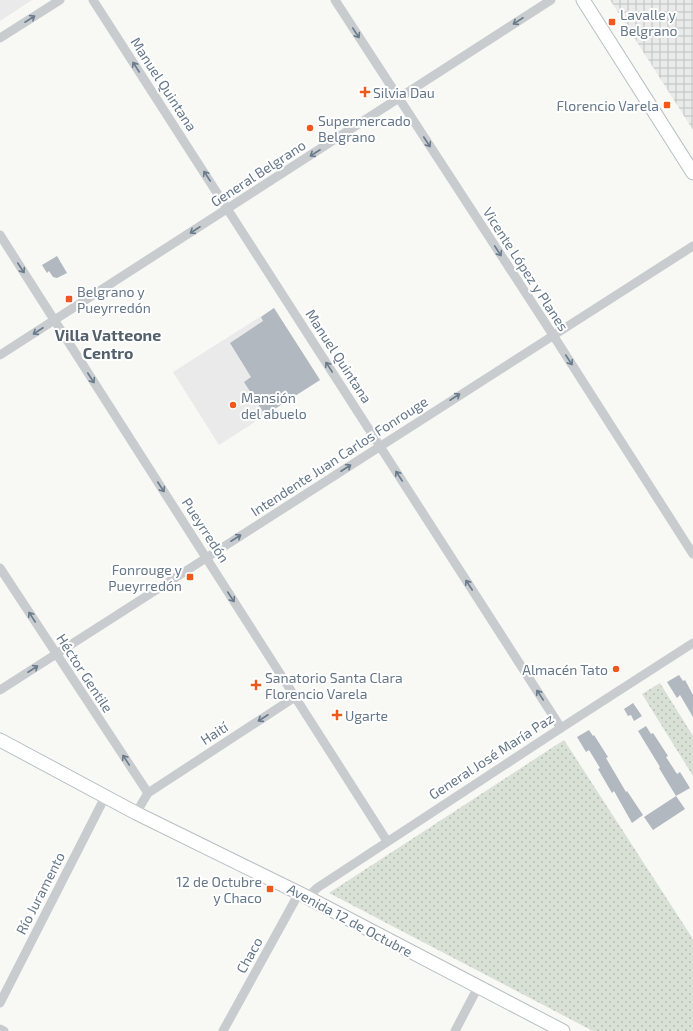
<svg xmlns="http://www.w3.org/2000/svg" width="693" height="1031" font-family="'Exo 2',sans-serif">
	<defs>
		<pattern id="industrial-grid" width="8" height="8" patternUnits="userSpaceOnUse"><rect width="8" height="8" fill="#e9eae9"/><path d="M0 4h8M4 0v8" fill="none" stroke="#c0c2c3"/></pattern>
		<pattern id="green-dots" width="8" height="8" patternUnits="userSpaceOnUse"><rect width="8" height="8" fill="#d9e1d6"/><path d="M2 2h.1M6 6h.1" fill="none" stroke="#b4bbb3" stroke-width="1.8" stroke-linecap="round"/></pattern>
	</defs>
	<rect width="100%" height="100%" fill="#f8f8f5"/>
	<g fill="#e9eae9">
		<polygon points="0,0 32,0 0,21"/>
		<polygon points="274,308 320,380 219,445 173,372"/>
	</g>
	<polygon fill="url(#industrial-grid)" points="610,0 693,0 693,130 628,28"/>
	<g fill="url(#green-dots)">
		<polygon points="660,683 693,736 693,776 642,694"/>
		<polygon points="564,740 693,939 693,1031 593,1031 329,893"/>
	</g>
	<g fill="#b1b8bf">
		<polygon points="57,256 67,273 57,278 53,277 49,271 47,273 42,265"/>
		<polygon points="274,308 320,380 265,415 244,382 251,377 230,343 263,321 261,317"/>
		<polygon points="679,675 683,681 685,680 693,695 693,717 680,695 677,698 667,682"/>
		<polygon points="633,703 642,716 634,721 631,715 628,716 624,709"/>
		<polygon points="646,726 651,734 653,733 668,756 666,757 677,774 680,772 690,788 676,796 685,809 653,830 644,817 676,796 659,768 660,767 638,731"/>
		<polygon points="589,730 593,736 594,735 608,757 606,758 626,792 627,791 643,815 632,823 614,791 612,793 598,769 600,768 589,750 586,752 577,737"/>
	</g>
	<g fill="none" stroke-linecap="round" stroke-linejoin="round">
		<g stroke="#babfc4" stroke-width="15">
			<g id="secondary">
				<polyline points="583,0 693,173"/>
				<polyline points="0,740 136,813 299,893 563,1031"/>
			</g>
		</g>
		<g stroke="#c8cccf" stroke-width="9">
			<polyline points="93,0 561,728"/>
			<polyline points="335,0 553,335 693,554"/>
			<polyline points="0,38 60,0"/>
			<polyline points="0,235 387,841"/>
			<polyline points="0,355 551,0"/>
			<polyline points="0,568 148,793"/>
			<polyline points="0,690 693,246"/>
			<polyline points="136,813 148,793 295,697"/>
			<polyline points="307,898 317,888 561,728 693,643"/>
			<polyline points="0,1003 105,797"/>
			<polyline points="0,1029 4,1031"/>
			<polyline points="223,1031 299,893"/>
			<polyline points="455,1031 478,987"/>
		</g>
		<use href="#secondary" stroke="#fff" stroke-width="13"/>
	</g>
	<defs><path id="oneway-shaft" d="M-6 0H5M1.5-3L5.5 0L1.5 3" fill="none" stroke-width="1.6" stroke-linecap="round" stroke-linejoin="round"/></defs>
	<g stroke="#6a7b8c">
		<use href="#oneway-shaft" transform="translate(30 19) rotate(-33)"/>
		<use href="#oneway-shaft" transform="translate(518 21) rotate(147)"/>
		<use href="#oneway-shaft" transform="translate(356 33) rotate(57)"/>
		<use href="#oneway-shaft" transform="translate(136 67) rotate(-123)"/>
		<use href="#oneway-shaft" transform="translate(427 142) rotate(57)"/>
		<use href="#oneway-shaft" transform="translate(315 153) rotate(147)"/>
		<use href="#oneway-shaft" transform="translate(207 176) rotate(-123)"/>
		<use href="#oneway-shaft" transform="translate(195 230) rotate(147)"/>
		<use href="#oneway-shaft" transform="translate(498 251) rotate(57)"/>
		<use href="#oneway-shaft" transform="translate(21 268) rotate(57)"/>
		<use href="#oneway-shaft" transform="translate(38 331) rotate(147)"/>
		<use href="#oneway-shaft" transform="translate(569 360) rotate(57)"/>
		<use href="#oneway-shaft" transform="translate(329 367) rotate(-123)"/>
		<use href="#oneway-shaft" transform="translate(91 378) rotate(57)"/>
		<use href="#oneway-shaft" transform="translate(455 397) rotate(-33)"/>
		<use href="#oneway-shaft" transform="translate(346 468) rotate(-33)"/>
		<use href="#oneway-shaft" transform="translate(399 476) rotate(-123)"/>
		<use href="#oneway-shaft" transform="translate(161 487) rotate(57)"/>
		<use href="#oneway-shaft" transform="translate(236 538) rotate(-33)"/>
		<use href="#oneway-shaft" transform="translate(469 585) rotate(-123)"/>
		<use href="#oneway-shaft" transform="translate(231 597) rotate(57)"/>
		<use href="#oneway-shaft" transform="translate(32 617) rotate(-123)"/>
		<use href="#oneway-shaft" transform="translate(33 669) rotate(-33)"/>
		<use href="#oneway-shaft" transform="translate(540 695) rotate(-123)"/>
		<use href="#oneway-shaft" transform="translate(263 718) rotate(147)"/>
		<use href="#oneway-shaft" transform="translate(126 760) rotate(-123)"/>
	</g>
	<g fill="#f0591e" stroke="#fff" stroke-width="1.5">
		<rect x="608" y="18" width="8" height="8" rx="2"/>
		<path d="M363 86h4v4h4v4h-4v4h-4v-4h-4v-4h4z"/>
		<rect x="663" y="101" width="8" height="8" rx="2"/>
		<circle cx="310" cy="128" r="4"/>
		<rect x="65" y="295" width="8" height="8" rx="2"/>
		<circle cx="233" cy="405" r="4"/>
		<rect x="186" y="573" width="8" height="8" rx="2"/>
		<circle cx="616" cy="669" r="4"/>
		<path d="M254 679h4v4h4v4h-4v4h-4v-4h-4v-4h4z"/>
		<path d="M335 709h4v4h4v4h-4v4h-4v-4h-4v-4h4z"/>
		<rect x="266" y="885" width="8" height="8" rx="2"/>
	</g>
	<g text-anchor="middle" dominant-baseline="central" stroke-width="4" stroke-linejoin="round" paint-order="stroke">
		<g font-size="14" fill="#657789" stroke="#fff" text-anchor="start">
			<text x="620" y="14">Lavalle y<tspan x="620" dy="16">Belgrano</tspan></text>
			<text x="373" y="92">Silvia Dau</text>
			<text x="659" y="105" text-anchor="end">Florencio Varela</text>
			<text x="318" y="120">Supermercado<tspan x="318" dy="16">Belgrano</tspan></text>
			<text x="77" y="291">Belgrano y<tspan x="77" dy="16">Pueyrredón</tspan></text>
			<text x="241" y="397">Mansión<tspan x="241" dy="16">del abuelo</tspan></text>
			<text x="182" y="569" text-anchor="end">Fonrouge y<tspan x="182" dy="16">Pueyrredón</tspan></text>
			<text x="608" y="669" text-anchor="end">Almacén Tato</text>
			<text x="265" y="677">Sanatorio Santa Clara<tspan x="265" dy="16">Florencio Varela</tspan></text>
			<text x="345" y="715">Ugarte</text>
			<text x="262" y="881" text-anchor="end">12 de Octubre<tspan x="262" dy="16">y Chaco</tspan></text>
		</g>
		<g font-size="14" fill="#657789" stroke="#fff">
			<text transform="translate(164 84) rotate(57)">Manuel Quintana</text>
			<text transform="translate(258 173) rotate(-33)">General Belgrano</text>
			<text transform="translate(526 269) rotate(57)">Vicente López y Planes</text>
			<text transform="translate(339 356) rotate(57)">Manuel Quintana</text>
			<text transform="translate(339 456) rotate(-33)">Intendente Juan Carlos Fonrouge</text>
			<text transform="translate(206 530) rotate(57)">Pueyrredón</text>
			<text transform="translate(85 673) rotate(57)">Héctor Gentile</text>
			<text transform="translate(214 733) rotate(-33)">Haití</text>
			<text transform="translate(491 756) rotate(-33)">General José María Paz</text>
			<text transform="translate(40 893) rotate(-63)">Río Juramento</text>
			<text transform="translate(350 920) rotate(28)">Avenida 12 de Octubre</text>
			<text transform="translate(249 955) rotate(-61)">Chaco</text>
		</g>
		<g font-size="16" font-weight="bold" fill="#54616d" stroke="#fff">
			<text x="108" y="334">Villa Vatteone<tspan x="108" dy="18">Centro</tspan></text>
		</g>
	</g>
</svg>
